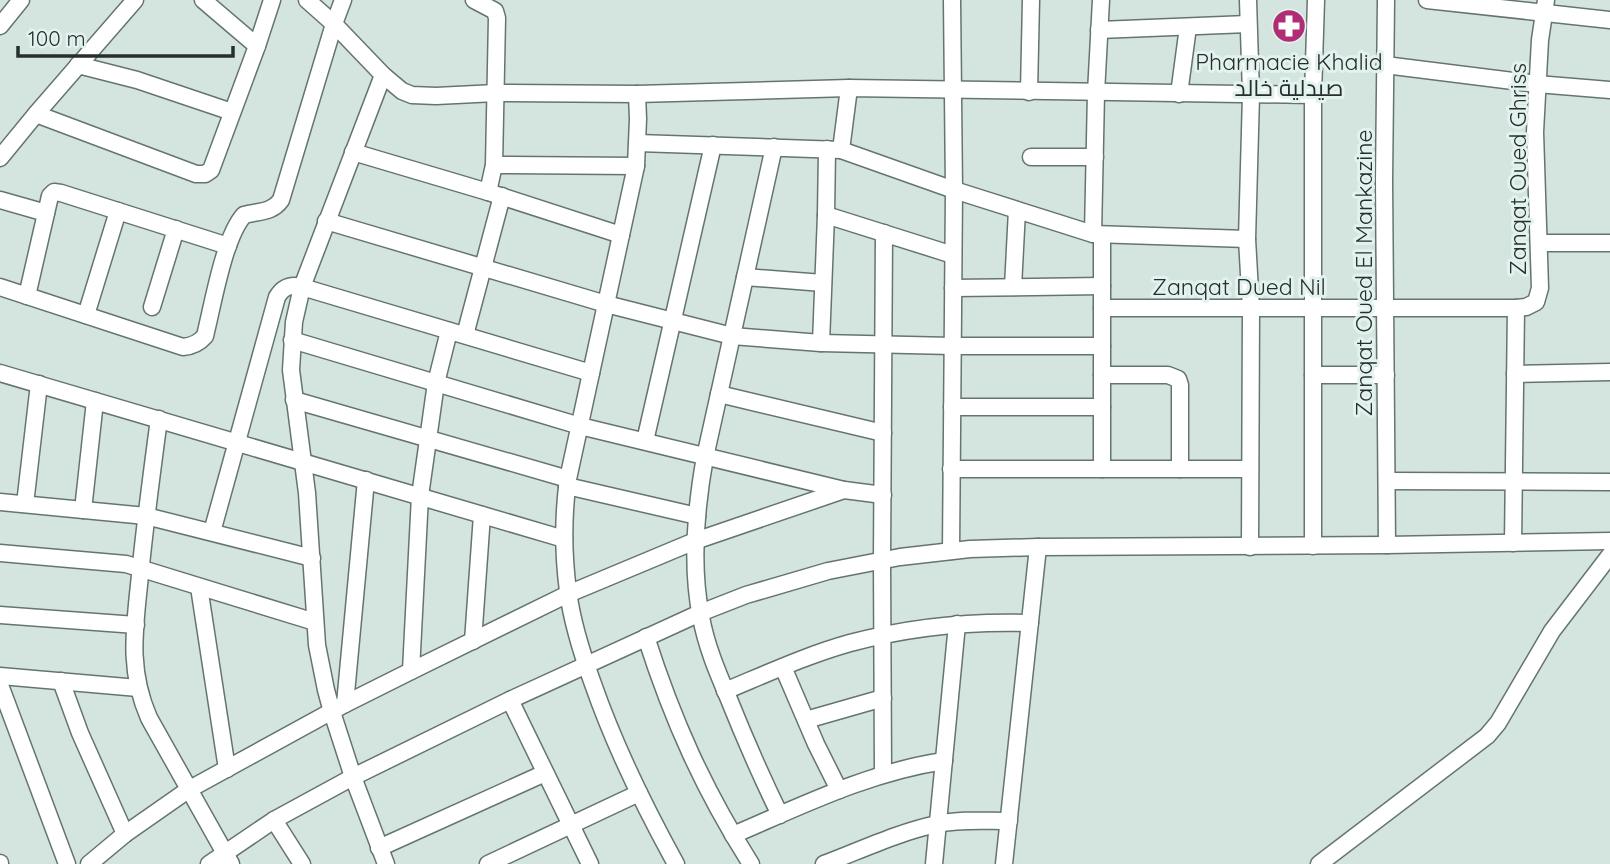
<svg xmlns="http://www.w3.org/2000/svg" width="1610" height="864" font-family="Quicksand,Cairo,sans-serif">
	<rect width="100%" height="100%" fill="#d4e5e0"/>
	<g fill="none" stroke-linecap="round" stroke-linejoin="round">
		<g stroke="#657470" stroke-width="19">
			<g id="minor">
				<polyline points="203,0 257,46"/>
				<polyline points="307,0 334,24 383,75 402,91 412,95 436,96 496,93 637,94 849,88 1313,95"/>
				<polyline points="474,0 495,11 497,18 494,165 488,192"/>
				<polyline points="1248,0 1251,95 1247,239 1251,309 1250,547"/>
				<polyline points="1386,0 1384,181 1387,545"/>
				<polyline points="1427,0 1610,20"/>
				<polyline points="0,26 21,0"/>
				<polyline points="1099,30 1248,24"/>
				<polyline points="78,65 137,80 232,112"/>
				<polyline points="1385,65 1537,84 1610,90"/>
				<polyline points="383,75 302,287 294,322 291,370 307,493 317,645 326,690 332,712 353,777 386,864"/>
				<polyline points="1029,92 1031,0"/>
				<path d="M637,94L638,119L636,166L568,479C563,516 563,553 568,591C572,623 582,654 593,684C615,747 644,806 676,864"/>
				<polyline points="1179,94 1188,27"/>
				<polyline points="36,114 196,174 205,174 211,170 257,46 272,0"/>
				<polyline points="638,143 841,150 954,190 1093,234 1247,239"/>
				<path d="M774,147L705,457C696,507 691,567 701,617C706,645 717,671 728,697C744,737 761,776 780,815"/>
				<polyline points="841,150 849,88"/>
				<polyline points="353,152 488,192 621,235"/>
				<polyline points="1031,157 1095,157"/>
				<polyline points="0,158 36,114 135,0"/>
				<polyline points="494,165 636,166"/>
				<polyline points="0,200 46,213"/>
				<polyline points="826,215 953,255"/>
				<polyline points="326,221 606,304 732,336 821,343 952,346 1102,346"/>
				<polyline points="1093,234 1096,93 1101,0"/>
				<polyline points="1102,235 1102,469"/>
				<polyline points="1539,243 1610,243"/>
				<polyline points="745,277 823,283"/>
				<path d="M0,287L183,347C193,346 199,343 205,336C213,304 224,237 244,215C258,211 272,213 281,200L334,24L343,0"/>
				<polyline points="1013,287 1017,210"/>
				<polyline points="953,288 1102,286"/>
				<polyline points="27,296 50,196 54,192 61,193 228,246"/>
				<polyline points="152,307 176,229"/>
				<polyline points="1102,308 1516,308 1526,307 1536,302 1540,288 1535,132 1540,40 1546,0"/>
				<polyline points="86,315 118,211"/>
				<polyline points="465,335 502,196"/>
				<polyline points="292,340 580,426 844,490 883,495"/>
				<polyline points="821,343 826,215 827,149"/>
				<polyline points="0,373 564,539"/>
				<polyline points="1515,374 1610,372"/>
				<polyline points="1102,375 1168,375 1178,379 1180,385 1180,469"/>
				<polyline points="1313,375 1386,375"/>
				<polyline points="719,394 883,433"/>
				<polyline points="294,400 568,479"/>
				<polyline points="952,407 1102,407"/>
				<path d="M159,419C152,471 145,523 140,575C135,627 127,668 149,718L231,864"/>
				<polyline points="645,441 713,145"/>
				<polyline points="951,469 1250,469"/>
				<polyline points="1387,481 1610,482"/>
				<polyline points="567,486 697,516"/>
				<polyline points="0,502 146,516 312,558"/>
				<polyline points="25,504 39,384"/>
				<polyline points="83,510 95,401"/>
				<path d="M212,532L277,297C283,287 290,284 302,287L591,373"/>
				<polyline points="1513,543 1516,308"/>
				<polyline points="1313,546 1313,95 1316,0"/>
				<polyline points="951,551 954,190 952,0"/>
				<polyline points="0,553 126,564 315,622"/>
				<polyline points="199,587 227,769"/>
				<polyline points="0,615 136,625"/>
				<path d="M646,637C673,721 704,790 751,864"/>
				<polyline points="473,641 482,515"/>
				<polyline points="783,667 816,744 839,790"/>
				<polyline points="411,671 420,496 436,383 449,331"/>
				<polyline points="0,676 138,688"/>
				<polyline points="61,681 80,733 125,834"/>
				<polyline points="0,685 67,864"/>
				<path d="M725,691C766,674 807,655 850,643C909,627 969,621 1030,623"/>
				<polyline points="510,700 590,864"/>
				<polyline points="345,704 366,480"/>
				<polyline points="806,720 883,698"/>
				<polyline points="883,773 882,560 884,233"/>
				<polyline points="274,820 302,864"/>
				<path d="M733,835C801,806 869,772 944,761"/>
				<polyline points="379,848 545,773"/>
				<polyline points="0,863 0,864"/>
				<polyline points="89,864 125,834 188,790 345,704 411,671 568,594 695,541 844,490"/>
				<polyline points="209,864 274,820 353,777 510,700 700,613 746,595 828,571 900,557 970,549 1038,547 1387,545 1610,541"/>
				<polyline points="488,864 639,793"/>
				<path d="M824,864C861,850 899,832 937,824C961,819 985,821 1009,821"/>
				<polyline points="934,864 957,624"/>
				<polyline points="1004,864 1038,547"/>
				<polyline points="1319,864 1487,736 1498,723 1552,631 1610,555"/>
			</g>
		</g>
		<use href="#minor" stroke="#fff" stroke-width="16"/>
	</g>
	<defs>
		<g id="pharmacy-disc" transform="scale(1.75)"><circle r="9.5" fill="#b02c74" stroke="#e2f2ee"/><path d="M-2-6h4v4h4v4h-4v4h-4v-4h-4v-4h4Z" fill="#fff"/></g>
	</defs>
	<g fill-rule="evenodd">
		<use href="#pharmacy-disc" x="1289" y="26"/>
	</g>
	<g text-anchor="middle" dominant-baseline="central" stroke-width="6" stroke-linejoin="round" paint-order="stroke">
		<g font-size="23" fill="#282e2c" stroke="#e2f2ee">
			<text x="1289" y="61">Pharmacie Khalid<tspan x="1289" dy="26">صيدلية خالد</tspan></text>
		</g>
		<g font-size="23" fill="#282e2c" stroke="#e2f2ee">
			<text transform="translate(1517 169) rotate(-90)">Zanqat Oued Ghriss</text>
			<text transform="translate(1363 273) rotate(-90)">Zanqat Oued El Mankazine</text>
			<text x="1239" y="286">Zanqat Dued Nil</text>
		</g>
	</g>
	<path d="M18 46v10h215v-10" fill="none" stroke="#282e2c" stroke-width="3.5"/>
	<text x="28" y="46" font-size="21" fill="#282e2c" stroke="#e2f2ee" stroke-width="5" paint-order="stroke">100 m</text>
</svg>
